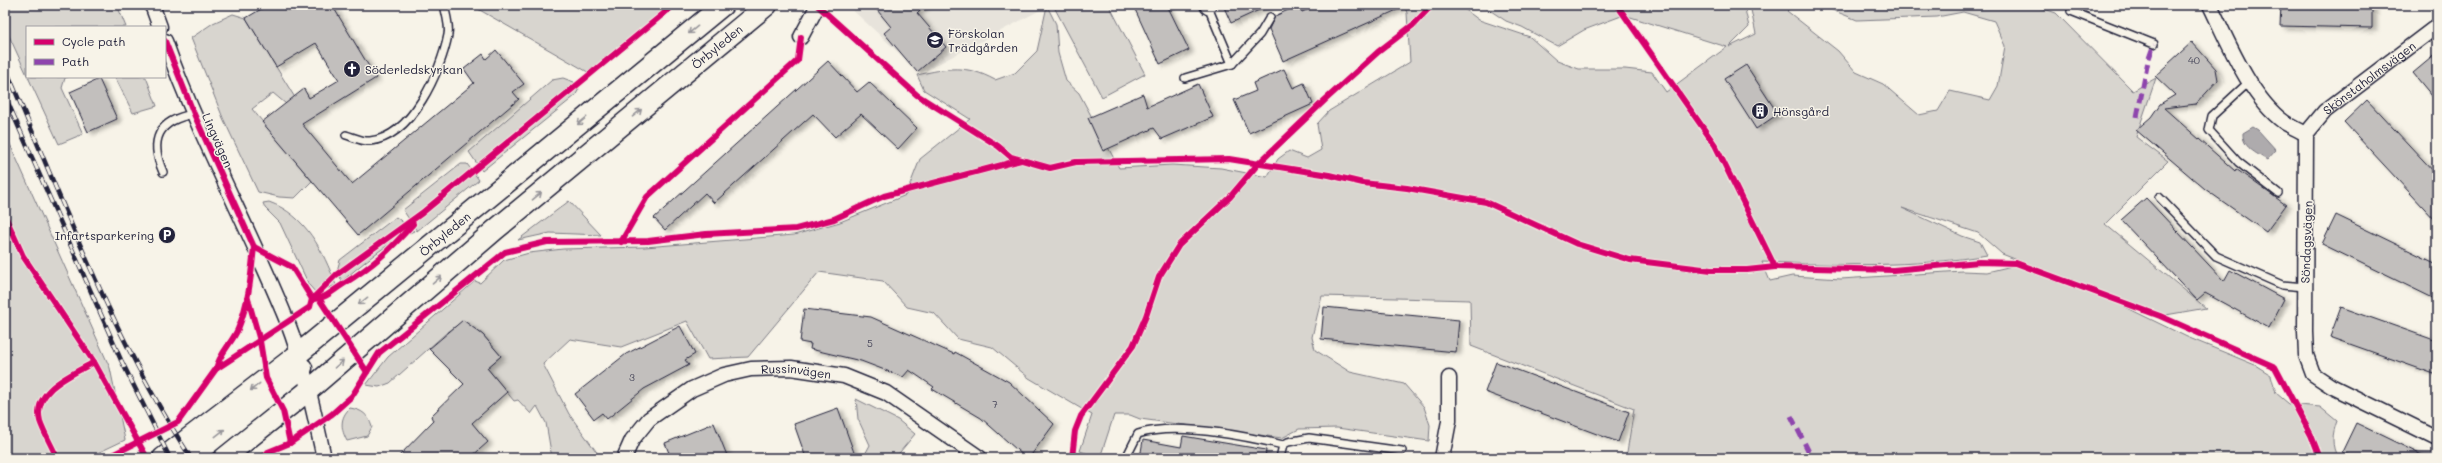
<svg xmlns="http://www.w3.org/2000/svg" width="2442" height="463" font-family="Mali,sans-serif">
	<defs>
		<filter id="shadow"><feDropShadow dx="4.5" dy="2.5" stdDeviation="2" flood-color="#0004"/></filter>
	</defs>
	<rect width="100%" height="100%" fill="#f7f3e8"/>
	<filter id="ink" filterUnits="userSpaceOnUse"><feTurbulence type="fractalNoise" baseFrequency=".025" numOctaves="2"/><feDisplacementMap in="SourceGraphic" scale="8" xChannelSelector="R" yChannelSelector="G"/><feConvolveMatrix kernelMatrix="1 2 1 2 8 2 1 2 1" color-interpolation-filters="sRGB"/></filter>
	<g filter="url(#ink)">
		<polygon fill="#e7e3db" points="847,5 1047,5 1048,6 921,73"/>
		<g fill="#d8d5cf" stroke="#7d7c85">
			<polygon points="5,5 117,5 126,27 27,27 27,75 5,27"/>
			<polygon points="471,5 679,5 593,75"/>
			<polygon points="1053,5 1109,5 1145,74 1102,97"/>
			<path d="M1404,5H1459L1479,20L1530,37L1557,61L1579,69H1625L1652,72L1666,92L1727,47L1624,15L1584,30L1557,46L1522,27L1506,21L1482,5H1744L1749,27L1729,47L1756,34L1750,5H1793L1787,11L1838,51L1856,72L1883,84L1919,115L1938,111L1950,91L1990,100L1998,86L2005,46L1994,21L1963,12L1937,17L1857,20L1820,5H2033L2056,13L2133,91L2156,78L2136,137L2168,161L2105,224L2206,308L2160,316L2002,254L1978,233L1902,208L1962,236L1980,242L1987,255C1912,268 1838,265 1762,262L1770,281L1792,276L1841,279L1962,271L1987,272L2020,264L2113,301L2187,337L2255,365L2271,375L2276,393L2289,404L2320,407L2337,421C2332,434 2331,446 2338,458H1626L1634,409L1471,346L1470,300L1322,296L1312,337L1315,350L1350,372L1404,384L1424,407L1430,425L1429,441L1337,428L1299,429L1282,438L1140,419L1130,415H1114L1100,458L1080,451L1092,415L1029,378L992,347L958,339L934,313L907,307L883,281L819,272L748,357L708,359L687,321L621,347L570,339L543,364L569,414L601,458H552L546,423L537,406L531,414L518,400L514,401L487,368L501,356L483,335L463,321L445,334L390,383L379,387L366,385L388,357L475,281L480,283L504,260L529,253L563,249L645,247L794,235L840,222L906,195L920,159L970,119L924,90L917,75C948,68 965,64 995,80L1015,73L1037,51L1047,6L1056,24L1058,53L1066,81L1079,93L1119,168L1172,165L1221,168L1267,177L1278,159L1289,151L1307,158L1321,150L1317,124L1329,111L1410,62L1407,13Z"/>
			<polygon points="233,14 246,18 302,109 286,104 273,93 252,109 312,181 295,198 279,197 258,192 223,118 191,38 213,23"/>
			<polygon points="28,77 68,77 65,78 62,88 83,134 59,144"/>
			<polygon points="115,77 146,77 157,106 133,113"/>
			<polygon points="563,78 574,82 579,89 575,96 482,171 469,152 552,80"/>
			<polygon points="5,133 110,368 125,440 87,458 5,458"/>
			<polygon points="461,164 467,164 479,180 417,231 403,210"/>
			<polygon points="569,201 601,235 550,233 518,240"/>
			<path d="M269,202C306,215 323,251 336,285L316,293L309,285L280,223L265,208L263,203Z"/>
			<path d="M396,217L414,231C386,243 365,262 342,281L337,271L340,260Z"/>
			<polygon points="856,399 898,420 915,434 895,458 863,458 870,445 858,419"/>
			<path d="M350,408C362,410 368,414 372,427L367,436L347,441C341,430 339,418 350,408Z"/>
		</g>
		<path fill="#aeabad" stroke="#76747f" d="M2253,127L2258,130L2276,150L2267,160C2256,153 2242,147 2243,133Z"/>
		<g fill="#c2bfbd" stroke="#22223b" filter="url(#shadow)">
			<polygon points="268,5 332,5 376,78 302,124 352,184 474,83 464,69 483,54 486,59 496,50 524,84 513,92 519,99 358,235 262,122 304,89 309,98 339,80 316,43 276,67 246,18"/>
			<polygon points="873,5 925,5 917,13 946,47 917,72 884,33 891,27"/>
			<polygon points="1133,5 1167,5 1189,50 1160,64"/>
			<polygon points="1223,5 1270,5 1231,23"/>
			<polygon points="1299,5 1302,12 1318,5 1408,5 1283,61 1269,29 1275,16"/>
			<polygon points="2281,5 2372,5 2372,28 2280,26"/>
			<polygon points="2192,42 2216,69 2218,80 2196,104 2164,108 2235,171 2236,169 2286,205 2266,232 2205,189 2136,130 2151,117 2160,104 2175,95 2155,76"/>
			<polygon points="2437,53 2437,102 2413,73"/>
			<polygon points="828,61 857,92 869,82 917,128 898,149 861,114 835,137 813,114 714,203 705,193 665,230 654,218"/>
			<polygon points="1746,65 1778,114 1756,129 1724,79"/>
			<polygon points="1284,69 1293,88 1304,83 1313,104 1249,133 1234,100 1256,91 1253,83"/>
			<polygon points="99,79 117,119 88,132 70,92"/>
			<polygon points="1198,84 1213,117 1162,139 1154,128 1103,151 1088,118 1143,94 1147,107"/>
			<polygon points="2367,100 2437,175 2437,222 2344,122"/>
			<polygon points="2146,198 2224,281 2230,270 2284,299 2269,328 2205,293 2197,300 2121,220"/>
			<polygon points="2336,215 2437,264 2437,300 2322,244"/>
			<polygon points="1324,307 1459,320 1456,352 1321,339"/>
			<polygon points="2341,307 2437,341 2437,375 2330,337"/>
			<polygon points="804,309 871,317 954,354 955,352 1009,382 1054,424 1029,458 1026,458 981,418 932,389 934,387 909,370 903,377 861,361 810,349 811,344 800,342"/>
			<polygon points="463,320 483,335 501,356 487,368 507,392 472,423 488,442 470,458 397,458 433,421 431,416 464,384 429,349"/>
			<polygon points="680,326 695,354 685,360 689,365 644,389 607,419 602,413 594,419 575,394 626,354"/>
			<polygon points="1496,362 1629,412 1618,442 1485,392"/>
			<polygon points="838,408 856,458 806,458 794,424"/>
			<polygon points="714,423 728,458 671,458 665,443"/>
			<polygon points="2356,423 2428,458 2355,458 2342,452"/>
			<polygon points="1183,436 1266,450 1265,458 1140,458 1143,440 1181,447"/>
		</g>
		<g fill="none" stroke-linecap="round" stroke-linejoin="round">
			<g stroke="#22223b" stroke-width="10">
				<g id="service">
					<polyline points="1208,7 1232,64"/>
					<polyline points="2071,11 2154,44"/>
					<polyline points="1185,78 1232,64 1260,34 1270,17"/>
					<polyline points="2250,81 2212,116 2209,130 2238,162 2278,193"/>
					<path d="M346,135C353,137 363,142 370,141C412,137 441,71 448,35C450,27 446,14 444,5"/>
					<path d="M163,172C149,140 158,120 194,114"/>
					<polyline points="2159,197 2216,256 2282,285 2305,287"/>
					<path d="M1126,458L1138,434C1175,422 1245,436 1283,445"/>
					<polyline points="1280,458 1283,445 1288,442 1309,438 1402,451"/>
				</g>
			</g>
			<g stroke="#22223b" stroke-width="17">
				<g id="minor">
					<polyline points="152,5 160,27"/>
					<polyline points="1207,5 1208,7"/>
					<path d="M2210,5C2228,42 2250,97 2284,122C2290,126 2299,130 2306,134"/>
					<polyline points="801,37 818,5"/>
					<path d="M165,41C199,137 249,227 287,321C304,365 314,412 324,458"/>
					<polyline points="2306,134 2305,332 2306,355 2313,374 2331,386 2437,438"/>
					<path id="s1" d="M2306,134L2325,111L2437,26"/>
					<path id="s2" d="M624,458L632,440L649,419L692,389L724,375L751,369L791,368L844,376L886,393L980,458"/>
					<polyline points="1442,458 1449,421 1449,378"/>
				</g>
			</g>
			<g stroke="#22223b" stroke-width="23">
				<g id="secondary">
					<path id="s3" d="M163,458L297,355L723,5"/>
					<polyline points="190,458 302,368"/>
					<path id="s4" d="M224,458L309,390L495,230L767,5"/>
				</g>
			</g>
			<use href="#service" stroke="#f7f3e8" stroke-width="7"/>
			<use href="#minor" stroke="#f7f3e8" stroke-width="14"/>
			<use href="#secondary" stroke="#f7f3e8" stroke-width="20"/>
			<g stroke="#22223b" stroke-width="4.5">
				<g id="rail">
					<path d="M5,67C62,199 112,337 191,458"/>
					<polyline points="5,96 121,360 170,458"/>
				</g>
			</g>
			<use href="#rail" stroke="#f7f3e8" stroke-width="3" stroke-dasharray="9" stroke-linecap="butt"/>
			<g stroke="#8e44ad" stroke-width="5" stroke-dasharray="10 5" stroke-linecap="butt">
				<polyline points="2137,117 2148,61 2154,44"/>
				<polyline points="1791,416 1812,458"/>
			</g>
			<g stroke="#f7f3e8" stroke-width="8">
				<g id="cycleway">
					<polyline points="817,5 917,95 998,146 1011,157 1050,168 1076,162 1229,159 1329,175 1363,183 1407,188 1486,202 1577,244 1630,260 1711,270 1747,270 1775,267"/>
					<polyline points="1617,5 1715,145 1775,267 1893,270 1979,262 2016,263 2160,316 2275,367 2311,435 2320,458"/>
					<polyline points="165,41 194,114 254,247"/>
					<polyline points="5,216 23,256 94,362 147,458"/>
					<polyline points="621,242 647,197 798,60 801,37"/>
					<path d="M254,247L292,267L312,299C324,300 332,291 342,285C374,265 388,252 413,224"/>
					<polyline points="248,299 260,341 266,378 283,411 290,443"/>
					<polyline points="320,300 367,372"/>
					<path d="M216,369C219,354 232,343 238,329C249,302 251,276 254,247"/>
					<path d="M57,458C52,446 44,433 40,421C32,389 73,375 94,362"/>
					<polyline points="106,458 178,422 216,369 310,307 312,299 336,275 422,213 674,5"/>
					<polyline points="263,458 268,452 290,443 332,414 352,396 379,353 505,252 547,242 648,241 706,234 796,229 834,219 884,196 1021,160"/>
					<polyline points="1072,458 1075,431 1081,416 1133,346 1146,316 1159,277 1179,245 1230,197 1258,164 1325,100 1378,52 1413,25 1432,5"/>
				</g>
			</g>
			<use href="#cycleway" stroke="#d6006c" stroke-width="6"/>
		</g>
		<defs><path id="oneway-shaft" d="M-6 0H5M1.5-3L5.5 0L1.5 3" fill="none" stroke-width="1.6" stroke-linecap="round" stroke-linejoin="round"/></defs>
		<g stroke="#97959a">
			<use href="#oneway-shaft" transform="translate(693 30) rotate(141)"/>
			<use href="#oneway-shaft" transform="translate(637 113) rotate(-40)"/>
			<use href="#oneway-shaft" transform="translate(582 121) rotate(141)"/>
			<use href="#oneway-shaft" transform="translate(537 196) rotate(-40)"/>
			<use href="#oneway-shaft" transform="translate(437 280) rotate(-41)"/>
			<use href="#oneway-shaft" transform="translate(363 301) rotate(141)"/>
			<use href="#oneway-shaft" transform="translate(339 364) rotate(-41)"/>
			<use href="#oneway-shaft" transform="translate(255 387) rotate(142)"/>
			<use href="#oneway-shaft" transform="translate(220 433) rotate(-38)"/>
		</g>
	</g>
	<defs>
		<g id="school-disc" transform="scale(0.9)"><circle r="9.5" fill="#22223b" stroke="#f7f3e8"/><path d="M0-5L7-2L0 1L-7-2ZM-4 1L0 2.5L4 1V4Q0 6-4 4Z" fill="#fff"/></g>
		<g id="church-disc" transform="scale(0.9)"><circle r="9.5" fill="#22223b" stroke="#f7f3e8"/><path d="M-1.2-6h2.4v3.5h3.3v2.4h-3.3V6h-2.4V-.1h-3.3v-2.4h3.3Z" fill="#fff"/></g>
		<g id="building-disc" transform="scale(0.9)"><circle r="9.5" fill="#22223b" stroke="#f7f3e8"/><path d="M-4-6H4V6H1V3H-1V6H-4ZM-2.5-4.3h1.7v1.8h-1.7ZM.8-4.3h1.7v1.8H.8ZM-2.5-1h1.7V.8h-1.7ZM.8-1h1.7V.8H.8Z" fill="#fff"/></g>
		<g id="parking-disc" transform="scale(0.9)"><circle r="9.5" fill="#22223b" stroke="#f7f3e8"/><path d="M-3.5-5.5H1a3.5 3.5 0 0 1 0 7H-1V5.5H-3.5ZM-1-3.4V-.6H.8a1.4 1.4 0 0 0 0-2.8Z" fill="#fff"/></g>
	</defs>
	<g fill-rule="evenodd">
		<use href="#school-disc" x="935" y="40"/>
		<use href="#church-disc" x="352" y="69"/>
		<use href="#building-disc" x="1760" y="111"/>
		<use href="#parking-disc" x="167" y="235"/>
	</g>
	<g text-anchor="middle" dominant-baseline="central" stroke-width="3" stroke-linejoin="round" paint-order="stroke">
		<g font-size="10" fill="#4a495c">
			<text x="2194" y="60">40</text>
			<text x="870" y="343">5</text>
			<text x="632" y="377">3</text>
			<text x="995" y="404">7</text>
		</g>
		<g font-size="12" fill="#22223b" stroke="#f7f3e8" text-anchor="start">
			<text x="948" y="33">Förskolan<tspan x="948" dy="14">Trädgården</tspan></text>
			<text x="365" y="69">Söderledskyrkan</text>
			<text x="1773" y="111">Hönsgård</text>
			<text x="154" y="235" text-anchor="end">Infartsparkering</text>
		</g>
		<g font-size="12" fill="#22223b" stroke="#f7f3e8">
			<text stroke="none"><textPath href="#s4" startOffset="642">Örbyleden</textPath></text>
			<text stroke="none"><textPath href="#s1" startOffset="85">Skönstaholmsvägen</textPath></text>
			<text transform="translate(218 140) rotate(66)">Lingvägen</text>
			<text stroke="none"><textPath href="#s3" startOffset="360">Örbyleden</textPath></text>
			<text transform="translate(2306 242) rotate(-88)">Söndagsvägen</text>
			<text stroke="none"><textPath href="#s2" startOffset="207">Russinvägen</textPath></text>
		</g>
	</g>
	<rect width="2442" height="463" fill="none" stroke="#f7f3e8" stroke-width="20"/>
	<rect x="10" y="10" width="2422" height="443" fill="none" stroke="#22223b" stroke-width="1.5" filter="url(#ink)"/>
	<rect x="26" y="26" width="140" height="52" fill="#f7f3e8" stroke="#a29fa3"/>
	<rect x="34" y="39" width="20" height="6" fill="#d6006c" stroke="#a29fa3"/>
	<text x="62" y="46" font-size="12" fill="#22223b">Cycle path</text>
	<rect x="34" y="59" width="20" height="6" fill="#8e44ad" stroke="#a29fa3"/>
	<text x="62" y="66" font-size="12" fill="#22223b">Path</text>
</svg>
